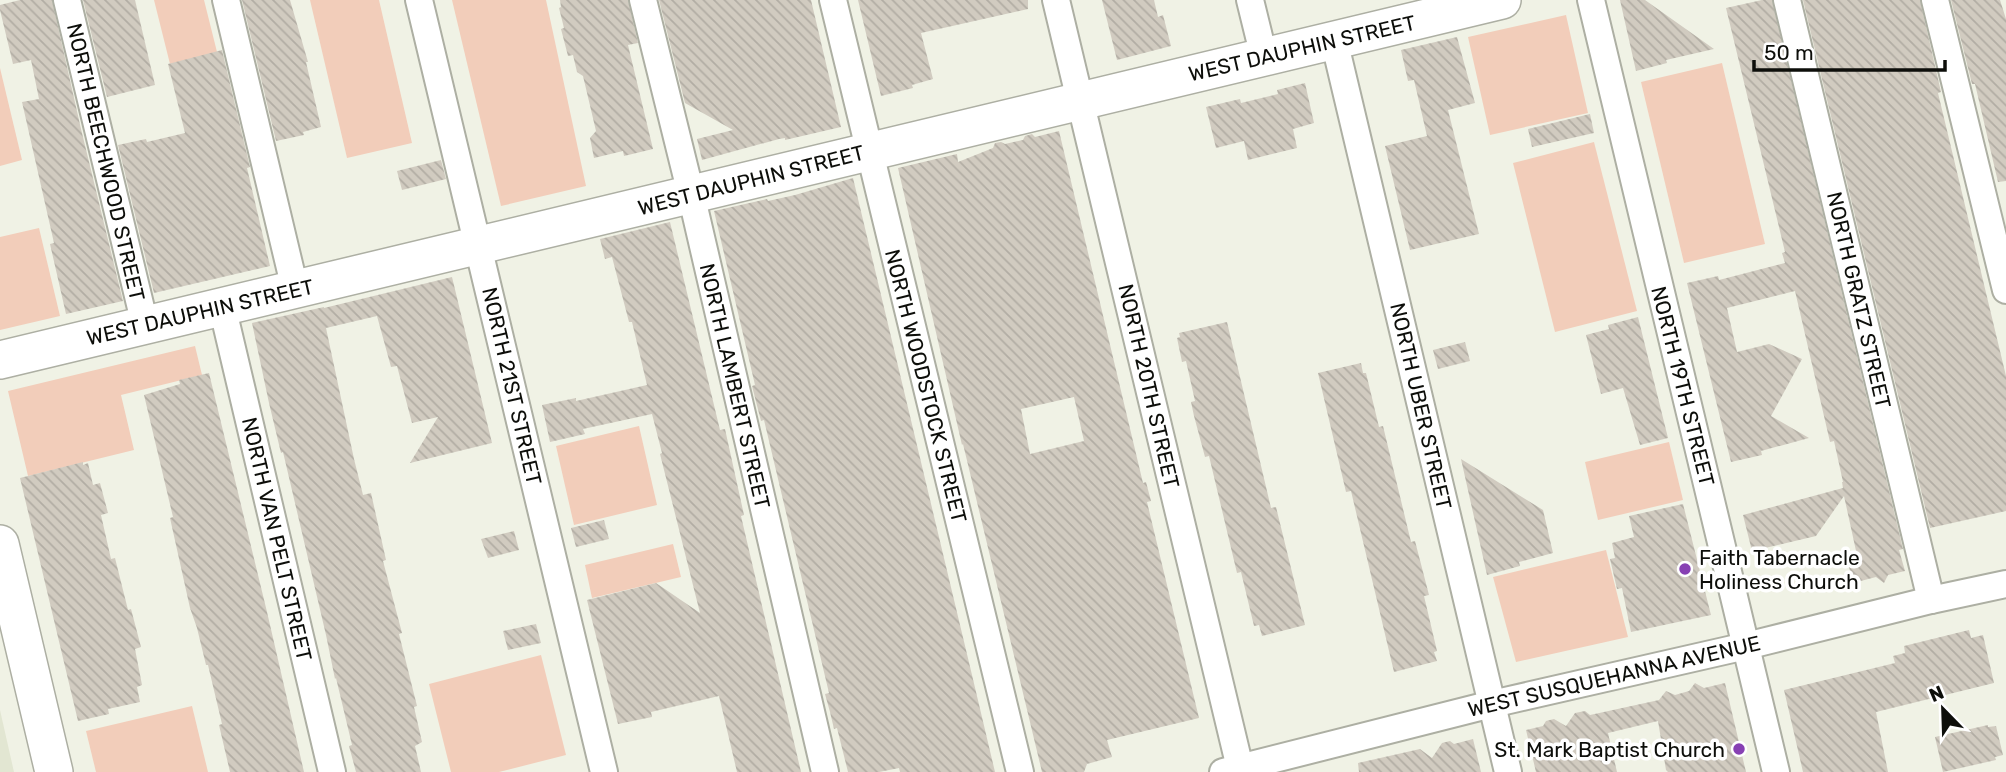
<svg xmlns="http://www.w3.org/2000/svg" width="2006" height="772" font-family="Rubik,sans-serif">
	<defs>
		<pattern id="building-back-hatch" width="6" height="6" patternUnits="userSpaceOnUse" patternTransform="scale(1.75)"><rect width="6" height="6" fill="#d1cbc0"/><path d="M-1 5l2 2M0 0l6 6M5-1l2 2" fill="none" stroke="#b2ada4"/></pattern>
	</defs>
	<rect width="100%" height="100%" fill="#f0f2e5"/>
	<polygon fill="#e2e6d2" points="0,710 14,772 0,772"/>
	<g fill="#f2cdba">
		<polygon points="154,0 204,0 217,52 170,64"/>
		<polygon points="310,0 379,0 412,143 347,158"/>
		<polygon points="452,0 546,0 586,186 501,206"/>
		<polygon points="1566,15 1588,113 1490,135 1468,37"/>
		<polygon points="1722,63 1765,244 1684,263 1641,82"/>
		<polygon points="0,68 22,160 0,166"/>
		<polygon points="1594,142 1637,311 1555,332 1513,163"/>
		<polygon points="39,228 60,316 0,330 0,237"/>
		<polygon points="195,346 202,375 121,395 134,450 28,476 8,391"/>
		<polygon points="639,426 657,505 574,525 556,446"/>
		<polygon points="1669,442 1683,500 1598,520 1585,462"/>
		<polygon points="673,544 681,577 592,598 585,565"/>
		<polygon points="1606,550 1628,637 1516,662 1493,577"/>
		<polygon points="541,655 566,755 499,772 451,772 429,684"/>
		<polygon points="192,706 208,772 96,772 86,731"/>
	</g>
	<g fill="url(#building-back-hatch)" fill-rule="evenodd">
		<polygon points="20,0 52,0 81,129 123,301 66,314 50,244 54,243 22,102 39,99 31,60 13,64 0,10 0,5"/>
		<polygon points="83,0 135,0 155,85 107,97"/>
		<polygon points="242,0 290,0 308,62 306,62 321,127 303,132 304,135 276,141"/>
		<polygon points="560,0 628,0 638,43 628,45 653,149 624,156 623,151 594,158 590,138 596,131 583,76 577,72 573,55 568,56 561,29 564,28 559,8 561,7"/>
		<polygon points="659,0 811,0 841,127 785,140 785,138 779,139 702,160 697,139 733,130 685,103"/>
		<polygon points="858,0 1028,0 1028,9 921,33 933,79 912,85 913,88 881,96"/>
		<polygon points="1102,0 1154,0 1158,17 1163,15 1171,46 1117,60"/>
		<polygon points="1620,0 1645,0 1714,49 1666,60 1667,63 1636,71"/>
		<polygon points="1762,0 1772,0 1903,549 1899,550 1905,571 1888,575 1884,583 1876,577 1853,583 1848,563 1858,560 1844,496 1816,536 1752,551 1743,515 1843,488 1842,482 1843,482 1834,441 1830,442 1795,291 1727,308 1737,352 1769,344 1802,359 1771,416 1809,438 1761,451 1762,455 1731,462 1687,283 1718,276 1719,280 1785,263 1782,253 1785,252 1726,8"/>
		<polygon points="1803,0 1920,0 1941,92 1938,93 2006,376 2006,511 1930,528"/>
		<polygon points="1951,0 2000,0 2006,19 2006,181 1998,182 1975,84 1972,84"/>
		<polygon points="1457,37 1475,103 1448,110 1479,234 1410,250 1385,146 1427,136 1414,80 1408,81 1401,50"/>
		<polygon points="222,50 250,167 247,168 270,266 154,293 118,145 146,139 147,142 185,133 168,64"/>
		<polygon points="1305,83 1314,123 1293,129 1297,148 1248,160 1244,141 1216,148 1206,107 1240,99 1241,103 1278,94 1277,90"/>
		<polygon points="1590,114 1594,133 1532,147 1528,129"/>
		<path d="M1059,131L1143,483L1146,482L1151,501L1147,502L1199,718L1107,740L1112,757L1087,764L1084,772H1042L963,444L962,445L898,168L957,154L958,162L993,148L995,143L1001,142L1005,144L1023,140L1025,136L1032,134L1035,137ZM1074,397L1084,441L1030,454L1021,409Z"/>
		<polygon points="441,160 446,179 402,190 397,171"/>
		<polygon points="853,178 972,675 995,772 900,772 899,768 879,772 848,772 837,728 834,729 830,712 825,694 829,693 764,420 761,421 752,386 755,385 714,211 767,199 768,201 795,195"/>
		<polygon points="670,222 720,430 725,429 744,515 741,516 801,772 737,772 719,696 651,712 652,717 618,724 587,600 656,583 700,613 660,454 662,453 652,414 583,429 585,434 550,442 542,405 576,398 576,401 647,385 632,322 629,322 612,257 605,259 600,239"/>
		<polygon points="452,277 492,443 410,463 438,417 412,423 397,366 391,367 377,316 326,328 354,459 363,495 371,493 386,560 383,561 402,633 399,634 417,706 414,707 422,742 415,746 421,772 356,772 349,746 352,745 336,678 335,679 326,635 283,452 281,453 269,403 252,323 324,307 324,308"/>
		<polygon points="1638,317 1668,438 1640,445 1623,388 1601,394 1586,335 1609,329 1608,325"/>
		<polygon points="1227,322 1271,508 1276,507 1305,625 1262,636 1259,625 1254,626 1241,572 1237,573 1209,456 1205,457 1194,416 1191,402 1195,401 1186,361 1182,362 1177,338 1180,337 1179,333"/>
		<polygon points="1465,342 1470,361 1438,369 1433,350"/>
		<polygon points="1361,363 1363,373 1366,373 1379,427 1383,426 1411,542 1415,541 1429,595 1424,596 1437,651 1434,652 1437,661 1394,672 1351,491 1346,492 1318,373"/>
		<polygon points="209,373 267,612 304,772 230,772 219,725 222,724 208,665 206,665 197,628 190,608 170,518 173,517 144,395 180,384 179,380"/>
		<polygon points="1461,459 1543,510 1553,553 1519,562 1520,566 1487,575"/>
		<polygon points="83,462 83,465 88,463 93,485 100,483 108,513 101,515 111,559 115,558 128,610 131,609 141,647 135,649 142,685 137,687 140,702 108,709 109,714 78,721 20,478"/>
		<polygon points="1683,504 1711,615 1631,632 1622,588 1617,589 1610,559 1615,558 1612,543 1634,537 1629,516"/>
		<polygon points="604,520 609,539 576,547 571,528"/>
		<polygon points="514,531 519,550 488,558 481,539"/>
		<polygon points="536,624 541,643 508,650 503,631"/>
		<polygon points="1969,630 1971,638 1983,635 1994,683 1876,712 1888,772 1803,772 1784,690 1895,663 1893,656 1905,653 1904,646"/>
		<polygon points="1695,683 1704,688 1725,683 1746,772 1668,772 1666,770 1658,721 1608,733 1617,772 1536,772 1526,730 1543,726 1546,721 1554,719 1566,726 1575,713 1585,711 1590,715 1659,700 1666,691 1675,695 1689,691"/>
		<polygon points="1988,725 1988,727 1996,726 2003,755 1995,757 1996,760 1943,772 1935,737"/>
		<polygon points="1473,739 1481,772 1359,772 1358,763 1420,749 1432,758 1442,743 1450,741 1454,744"/>
	</g>
	<g fill="none" stroke-linecap="round" stroke-linejoin="round">
		<g stroke="#adafa3" stroke-width="30">
			<g id="street">
				<polyline points="67,0 145,325"/>
				<polyline points="226,0 295,289"/>
				<polyline points="419,0 604,772"/>
				<polyline points="643,0 691,194 825,772"/>
				<polyline points="833,0 1020,772"/>
				<polyline points="1056,0 1241,772"/>
				<polyline points="1250,0 1264,57"/>
				<polyline points="1591,0 1776,772"/>
				<polyline points="1787,0 1931,600"/>
				<polyline points="1935,0 2006,290"/>
				<polyline points="1334,40 1508,772"/>
				<polyline points="222,306 332,772"/>
				<polyline points="1223,772 1492,704 1746,646 1931,600 2006,584"/>
			</g>
		</g>
		<g stroke="#adafa3" stroke-width="40">
			<g id="secondary">
				<polyline points="0,360 1502,0"/>
				<polyline points="0,544 54,772"/>
			</g>
		</g>
		<use href="#street" stroke="#fff" stroke-width="26"/>
		<use href="#secondary" stroke="#fff" stroke-width="37"/>
	</g>
	<g fill="#8740b3" stroke="#fff" stroke-width="2.5">
		<circle cx="1685" cy="569" r="7"/>
		<circle cx="1739" cy="749" r="7"/>
	</g>
	<g text-anchor="middle" dominant-baseline="central" stroke-width="7" stroke-linejoin="round" paint-order="stroke">
		<g font-size="21" fill="#0d0e0a" stroke="#fff">
			<text transform="translate(1302 48) rotate(-13)">WEST DAUPHIN STREET</text>
			<text transform="translate(106 162) rotate(77)">NORTH BEECHWOOD STREET</text>
			<text transform="translate(751 180) rotate(-14)">WEST DAUPHIN STREET</text>
			<text transform="translate(1859 300) rotate(77)">NORTH GRATZ STREET</text>
			<text transform="translate(200 312) rotate(-13)">WEST DAUPHIN STREET</text>
			<text transform="translate(512 386) rotate(77)">NORTH 21ST STREET</text>
			<text transform="translate(735 386) rotate(77)">NORTH LAMBERT STREET</text>
			<text transform="translate(926 386) rotate(76)">NORTH WOODSTOCK STREET</text>
			<text transform="translate(1149 386) rotate(77)">NORTH 20TH STREET</text>
			<text transform="translate(1683 386) rotate(76)">NORTH 19TH STREET</text>
			<text transform="translate(1421 406) rotate(77)">NORTH UBER STREET</text>
			<text transform="translate(277 539) rotate(77)">NORTH VAN PELT STREET</text>
			<text transform="translate(1614 676) rotate(-13)">WEST SUSQUEHANNA AVENUE</text>
		</g>
		<g font-size="21" fill="#0d0e0a" stroke="#fff" text-anchor="start">
			<text x="1699" y="557">Faith Tabernacle<tspan x="1699" dy="24">Holiness Church</tspan></text>
			<text x="1725" y="749" text-anchor="end">St. Mark Baptist Church</text>
		</g>
	</g>
	<g transform="translate(1943 709) rotate(337)" stroke="#ffffff" stroke-width="5" paint-order="stroke">
	<path d="M0-5L12 26L0 18L-12 26Z" fill="#0d0e0a"/>
	<text y="-10" font-size="19" font-weight="bold" text-anchor="middle" fill="#0d0e0a">N</text>
	</g>
	<path d="M1754 60v10h191v-10" fill="none" stroke="#0d0e0a" stroke-width="3.5"/>
	<text x="1764" y="60" font-size="21" fill="#0d0e0a" stroke="#ffffff" stroke-width="5" paint-order="stroke">50 m</text>
</svg>
